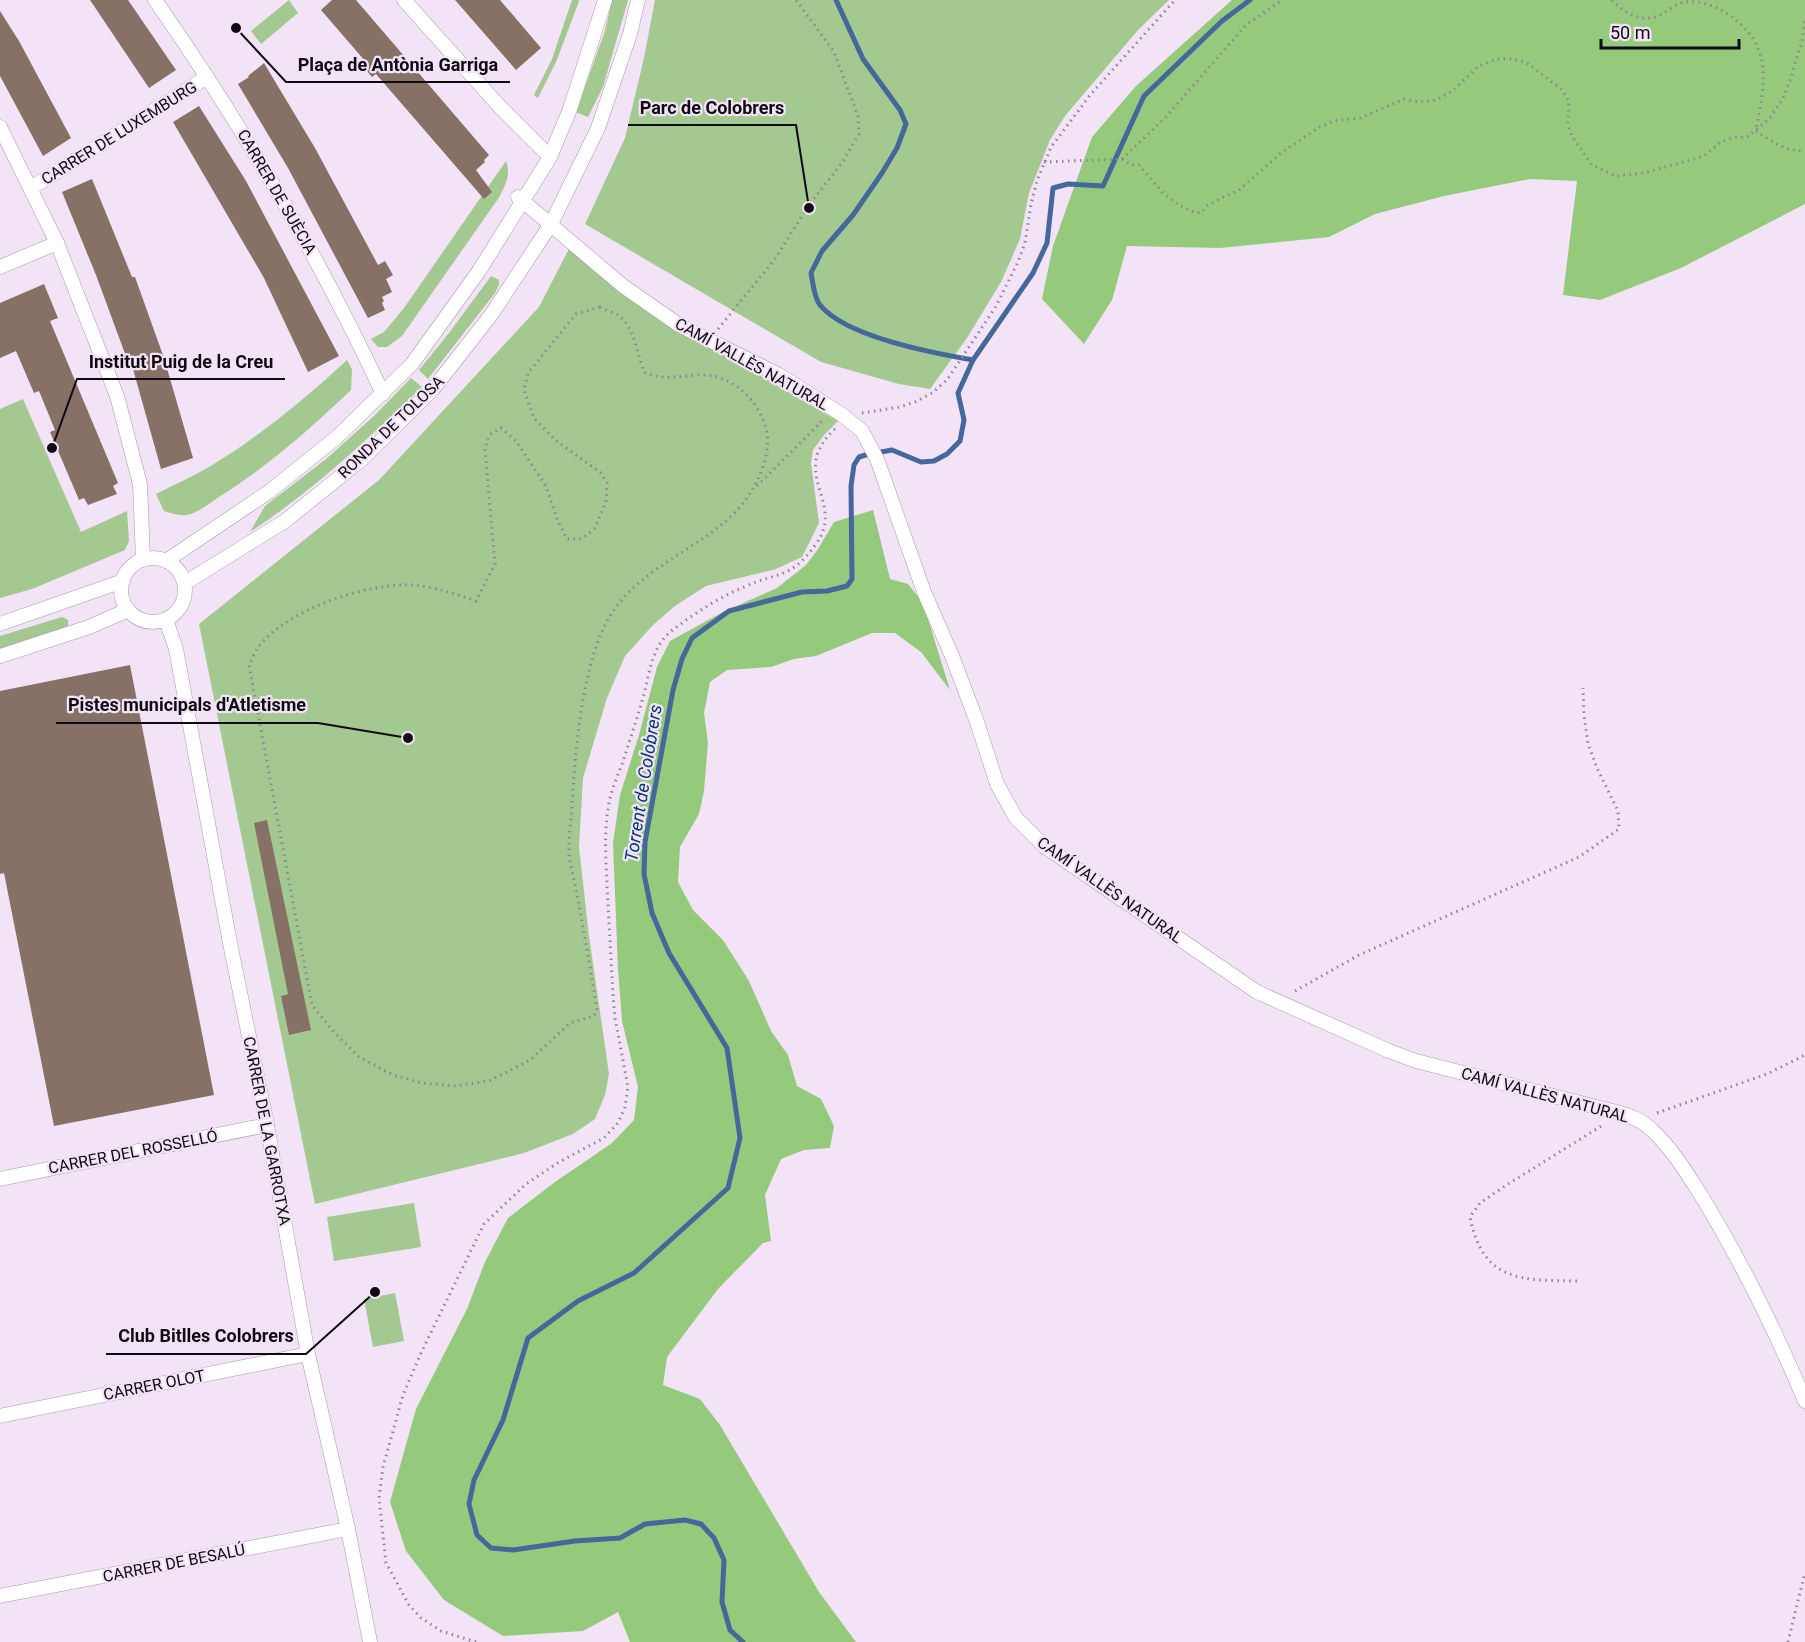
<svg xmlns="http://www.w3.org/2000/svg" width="1805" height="1642" font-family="Roboto,sans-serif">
	<rect width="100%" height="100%" fill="#f2e3f7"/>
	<g fill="#a3c991">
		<polygon points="289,0 298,13 261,44 251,31"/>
		<polygon points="572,0 579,0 578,4 556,62 538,98 534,95 552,59"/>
		<polygon points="612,0 628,0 603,87 588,117 576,112 605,31"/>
		<polygon points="655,0 1169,0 1138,30 1065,116 1050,140 1029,193 1020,239 1001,282 967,338 930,389 899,384 821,362 585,224 625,138 644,58"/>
		<path d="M506,161C511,175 506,183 500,196L402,336L387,347H378L371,339L384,332L404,308Z"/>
		<polygon points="572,243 643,307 838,421 824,435 813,450 811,463 819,523 802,557 776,569 706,586 675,606 653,625 625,656 607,698 583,778 579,847 589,936 609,1074 605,1095 595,1119 573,1134 524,1153 315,1204 199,624 379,480 539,307"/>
		<polygon points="491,276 499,280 499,285 495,293 428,379 419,370 449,333"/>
		<path d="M347,360L352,369L351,390C310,429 267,467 219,497C210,503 198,513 187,515C179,516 171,513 164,511L156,494C173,485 192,477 209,467C259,437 305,399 347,360Z"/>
		<path d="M411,378L422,387C368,439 314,490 250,532L265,506L326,459L374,416Z"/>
		<polygon points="23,399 81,532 127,511 129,541 125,550 32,589 0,598 0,409"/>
		<polygon points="62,617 68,620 68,625 63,630 0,649 0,636"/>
		<polygon points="414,1203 421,1247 334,1261 327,1217"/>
		<polygon points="395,1293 404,1341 373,1347 364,1299"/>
	</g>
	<g fill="#95ca7c">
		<polygon points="1232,0 1805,0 1805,204 1681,268 1600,300 1563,295 1577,181 1530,179 1444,196 1375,214 1329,237 1220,248 1127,246 1112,300 1084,344 1042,299 1053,246 1092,137 1136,86"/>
		<polygon points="873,510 890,579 908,584 923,603 950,690 921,652 895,633 872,633 816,656 794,659 771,667 727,670 710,682 704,713 708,743 704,791 699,814 680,847 678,882 693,910 723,940 749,981 771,1031 788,1055 797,1086 821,1099 834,1126 830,1148 804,1150 781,1159 765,1195 771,1241 763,1243 718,1289 667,1357 663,1385 700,1399 720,1425 819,1592 856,1642 630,1642 618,1612 583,1631 503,1636 444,1600 406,1551 390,1502 416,1409 467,1309 485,1262 508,1218 555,1182 612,1143 634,1120 638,1087 622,1021 618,969 613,843 620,795 639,735 657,667 670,641 721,613 777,588 806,565 818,549 834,522"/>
	</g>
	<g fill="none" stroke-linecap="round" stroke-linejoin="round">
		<g stroke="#45689c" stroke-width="5">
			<path d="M836,0L863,59L900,110L906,124L897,148L882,173L853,215L822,251L811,273C813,283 814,298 820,305C846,337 933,353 973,360"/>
			<polyline points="881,452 892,450 921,462 934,461 947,454 960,441 964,420 958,393 973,360 1033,273 1047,243 1053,188 1068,184 1103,186 1144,96 1222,21 1250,0"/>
			<polyline points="743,1642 730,1630 722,1602 724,1560 714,1538 701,1524 685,1520 645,1524 620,1538 575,1541 513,1550 491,1548 477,1535 469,1504 474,1480 503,1420 528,1338 578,1301 634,1273 728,1188 740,1138 727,1048 669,953 652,913 644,874 645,842 673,690 682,659 692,638 729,611 802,592 827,591 847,586 852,579 851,486 854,465 859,457 869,454"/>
		</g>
	</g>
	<g fill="#877166">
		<polygon points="90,0 128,0 176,70 149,88"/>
		<polygon points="332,0 356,0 489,155 484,160 485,162 476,170 492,192 484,199 376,74 372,77 361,64 365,61 321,10"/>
		<polygon points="455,0 500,0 541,48 516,70"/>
		<polygon points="0,11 19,41 71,138 43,156 0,76"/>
		<polygon points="264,63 315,148 378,265 385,261 393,275 386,279 392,292 382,297 384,301 382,303 385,310 368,318 288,168 238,84 249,77 248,76"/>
		<polygon points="199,106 246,181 339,356 308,372 264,278 173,122"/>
		<polygon points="92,179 132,277 135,277 164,358 193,458 161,469 133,369 131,370 96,275 62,192"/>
		<polygon points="44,284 58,318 50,321 118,483 113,486 117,494 88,505 84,498 79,500 50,432 55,430 39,391 34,393 16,351 0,358 0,303"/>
		<polygon points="130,665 214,1095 54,1126 4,873 0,874 0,691"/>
		<polygon points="267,820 311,1030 289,1035 281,996 288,994 254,823"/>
	</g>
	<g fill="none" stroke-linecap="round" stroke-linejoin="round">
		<g stroke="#a799ac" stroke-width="15">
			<g id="street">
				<path d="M155,0C243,126 318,255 383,394"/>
				<polyline points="404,0 500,107 550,157"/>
				<polyline points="0,127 57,243 117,396 140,484 143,560"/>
				<polyline points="31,188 207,77"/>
				<path d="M518,197L623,286L679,325L779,375L841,414L862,431L877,459L924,592L952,656L977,722L997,784L1016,818L1044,846L1257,992L1389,1051L1416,1061L1620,1113C1633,1117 1643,1121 1652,1130C1674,1151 1688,1175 1704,1200C1743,1265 1776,1332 1805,1401"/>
				<polyline points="0,267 57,243"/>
				<circle cx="153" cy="590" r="32"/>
				<polyline points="166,561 270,491 337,437 412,364 479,271 550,157 570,109 605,0"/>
				<polyline points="185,583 285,521 362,459 433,389 491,315 551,224 598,128 630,34 638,0"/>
				<polyline points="166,620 176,649 230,943 267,1125 308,1354 348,1529 370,1642"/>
				<polyline points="0,624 123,581"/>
				<polyline points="0,656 89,627 128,610"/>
				<polyline points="0,1179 267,1125"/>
				<polyline points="0,1416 308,1354"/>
				<polyline points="0,1596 348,1529"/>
			</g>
		</g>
		<g stroke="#8f8593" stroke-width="3" stroke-dasharray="1.5 4.5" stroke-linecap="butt">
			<path d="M1612,0C1627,15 1644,25 1664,13C1670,9 1677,4 1684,2C1699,0 1716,6 1728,14C1773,46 1766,80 1756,129"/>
			<path d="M1756,131C1772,142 1785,151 1805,151"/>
			<polyline points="1122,159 1132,165 1139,165 1162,192 1179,205 1196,213 1202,212 1207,206 1225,196 1238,191 1281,153 1318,128 1333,121 1360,118 1404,99 1420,102 1436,100 1451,92 1479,66 1497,59 1514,59 1527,63 1561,89 1569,101 1568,124 1572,136 1592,165 1616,176 1644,173 1704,156 1721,142 1735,137 1747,137 1769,119 1783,99 1791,77 1802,41 1805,17"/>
			<polyline points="1044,162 1122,159 1165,118 1246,25 1282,0"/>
			<path d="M600,307C605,310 613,312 618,315C635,327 637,354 644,372C662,381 679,376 698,375C729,373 755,396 765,425C770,439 767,456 762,469C737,540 659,550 616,607C582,652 575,752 572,808C571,820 569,833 569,845C568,860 574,878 577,894C584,933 591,971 597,1010L594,1016L570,1023L530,1060L489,1081L456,1086L422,1083L393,1075L359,1057L332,1030L312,1005L249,665C252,660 254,653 257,649C284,610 368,582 414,585C435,587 456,594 476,601L495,564L485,449L489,435L501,428L516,441L546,486L557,519L567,539H582L595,528L606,501L607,483L601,473L555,440L534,418L524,390L528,373L576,314Z"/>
			<polyline points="718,329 775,259 807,208 843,161 859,134 858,116 834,52 796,0"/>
			<polyline points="862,413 900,407 915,402 932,393 947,380 995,308 1018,262 1025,243 1031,204 1037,181 1051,147 1091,94 1175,0"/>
			<polyline points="757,486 823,420"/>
			<circle cx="154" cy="590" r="36"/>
			<polyline points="1295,991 1359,955 1579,857 1619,829 1618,811 1597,768 1588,744 1584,715 1583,688"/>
			<polyline points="1657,1113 1767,1074 1805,1055"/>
			<path d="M1577,1281C1520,1280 1483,1282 1470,1217L1480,1203L1505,1186L1603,1125"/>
			<path d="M476,1642L441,1631L421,1618L409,1605L386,1563L379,1498L383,1467L403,1395L421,1353L484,1224L526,1184L559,1162L604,1138L618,1123L625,1107L628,1087L615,1018L613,995C611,959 609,923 607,886C606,861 604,835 608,809C610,793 617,777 623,762C629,742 636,722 642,701C650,675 650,646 674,629C695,613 720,597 744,587C779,571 790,580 816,544C847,502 786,473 836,428"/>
			<polyline points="1788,1642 1805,1572"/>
		</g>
		<use href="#street" stroke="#fff" stroke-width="14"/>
	</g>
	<g text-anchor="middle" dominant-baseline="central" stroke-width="4.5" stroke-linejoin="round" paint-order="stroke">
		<g font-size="16" fill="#0f0a11" stroke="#f2e3f7">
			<text transform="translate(119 133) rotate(-32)">CARRER DE LUXEMBURG</text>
			<text transform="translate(277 192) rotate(60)">CARRER DE SUÈCIA</text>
			<text transform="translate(752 364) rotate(29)">CAMÍ VALLÈS NATURAL</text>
			<text transform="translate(391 427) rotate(-44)">RONDA DE TOLOSA</text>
			<text transform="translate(1110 890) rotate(35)">CAMÍ VALLÈS NATURAL</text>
			<text transform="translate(1545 1095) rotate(15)">CAMÍ VALLÈS NATURAL</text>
			<text transform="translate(267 1131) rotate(79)">CARRER DE LA GARROTXA</text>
			<text transform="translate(133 1152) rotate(-11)">CARRER DEL ROSSELLÓ</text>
			<text transform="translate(154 1385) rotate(-11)">CARRER OLOT</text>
			<text transform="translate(174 1563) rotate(-11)">CARRER DE BESALÚ</text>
		</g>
		<g font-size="18" font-style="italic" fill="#003978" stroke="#f2e3f7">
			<text transform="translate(643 783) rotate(-81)">Torrent de Colobrers</text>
		</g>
	</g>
	<path fill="none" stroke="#0f0a11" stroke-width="2" d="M236 28L286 82H510M809 208L796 125H628M52 448L77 379H285M408 738L318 723H56M375 1292L306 1354H106"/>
	<g fill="#0f0a11" stroke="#f2e3f7" stroke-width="2">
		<circle cx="236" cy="28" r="6"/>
		<circle cx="809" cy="208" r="6"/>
		<circle cx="52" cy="448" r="6"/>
		<circle cx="408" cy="738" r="6"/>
		<circle cx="375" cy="1292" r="6"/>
	</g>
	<g font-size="18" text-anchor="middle" font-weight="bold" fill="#0f0a11" stroke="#f2e3f7" stroke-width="4.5" stroke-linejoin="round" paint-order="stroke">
		<text x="398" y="71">Plaça de Antònia Garriga</text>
		<text x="712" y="114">Parc de Colobrers</text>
		<text x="181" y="368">Institut Puig de la Creu</text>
		<text x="187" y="711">Pistes municipals d'Atletisme</text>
		<text x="206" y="1342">Club Bitlles Colobrers</text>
	</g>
	<path d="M1601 39v9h138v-9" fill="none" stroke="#0f0a11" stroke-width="3"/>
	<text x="1610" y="39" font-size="18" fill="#0f0a11" stroke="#f2e3f7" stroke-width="4.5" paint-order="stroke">50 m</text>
</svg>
